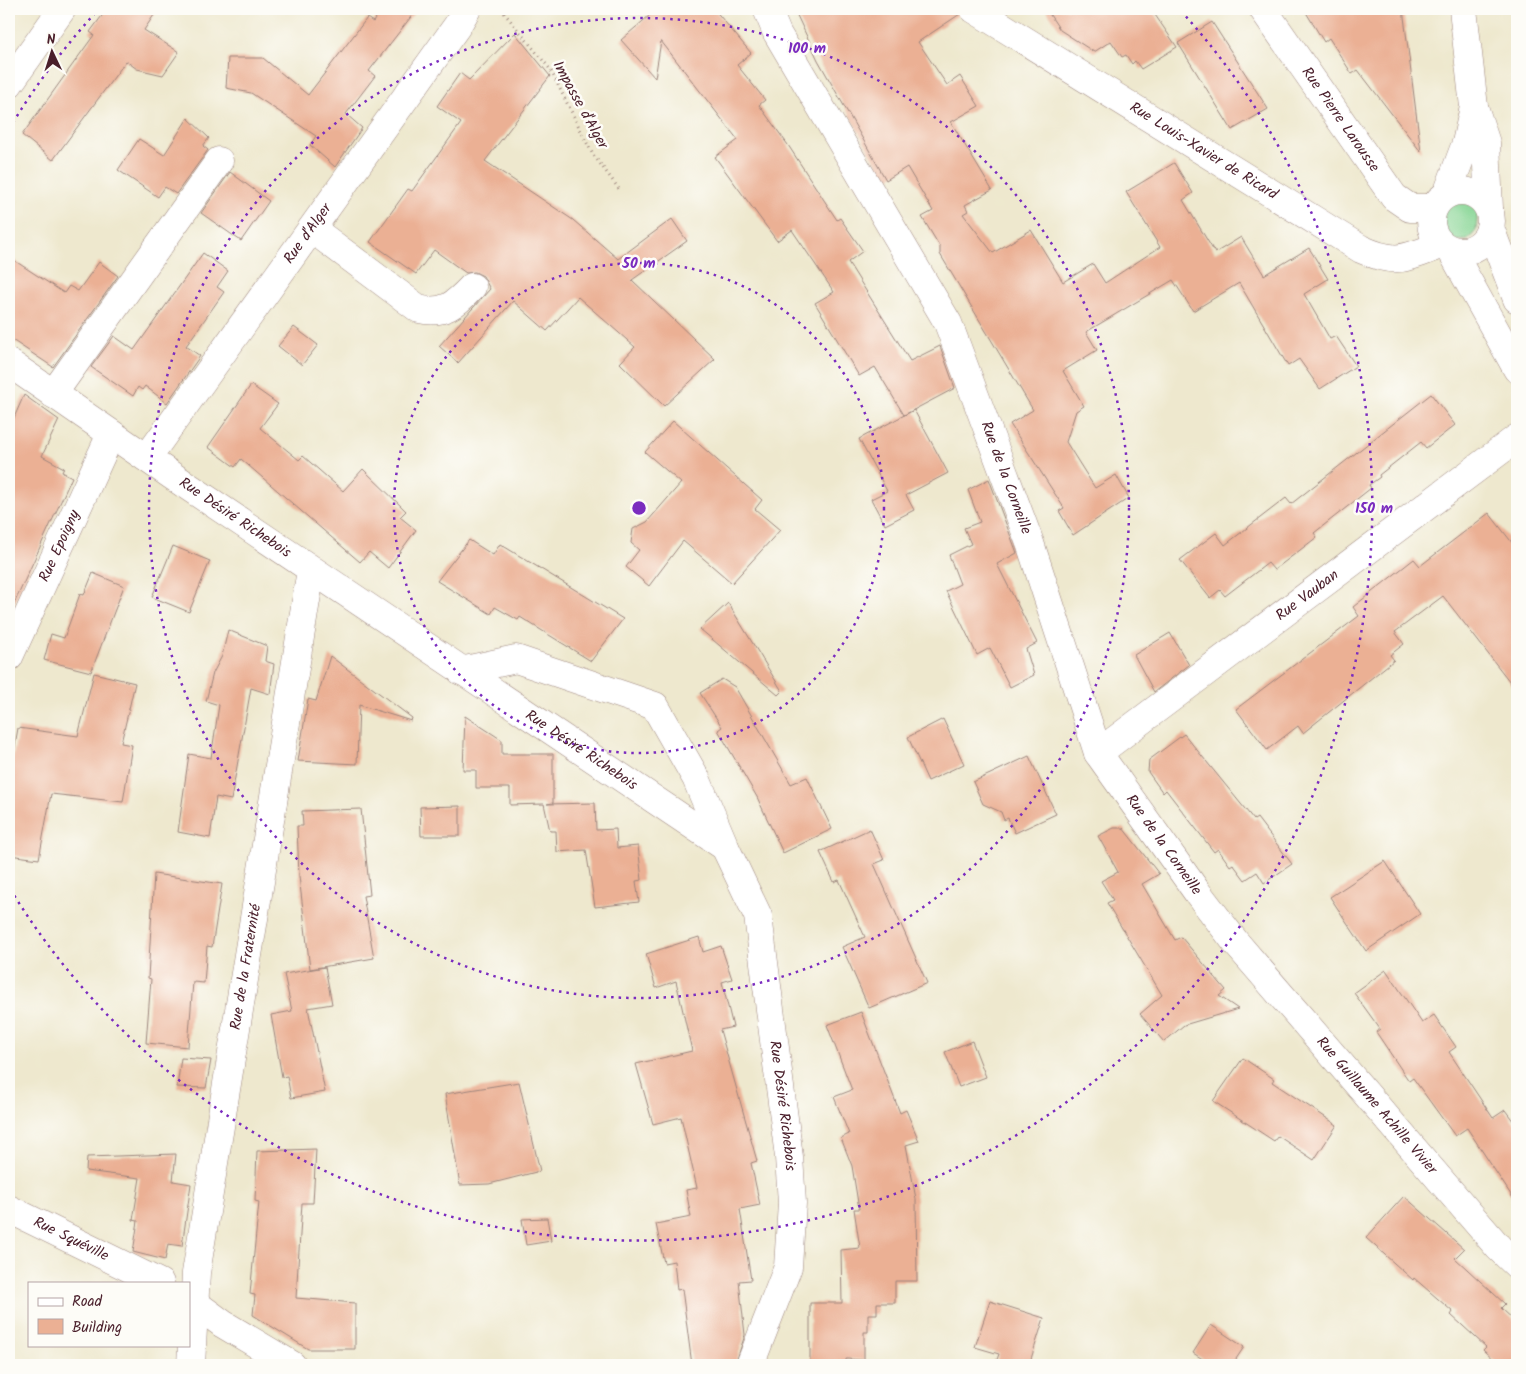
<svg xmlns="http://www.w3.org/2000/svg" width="1526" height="1374" font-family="Kalam,sans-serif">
	<rect width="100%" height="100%" fill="#fdfcf7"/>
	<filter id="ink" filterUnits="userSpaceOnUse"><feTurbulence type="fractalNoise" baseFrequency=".02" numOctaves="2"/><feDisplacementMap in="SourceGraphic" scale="10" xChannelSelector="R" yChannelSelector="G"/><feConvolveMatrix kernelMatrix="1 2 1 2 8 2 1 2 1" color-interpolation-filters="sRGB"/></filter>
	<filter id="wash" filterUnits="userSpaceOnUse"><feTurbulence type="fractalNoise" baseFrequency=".0096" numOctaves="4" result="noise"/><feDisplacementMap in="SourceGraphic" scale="20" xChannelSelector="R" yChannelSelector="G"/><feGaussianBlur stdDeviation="1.12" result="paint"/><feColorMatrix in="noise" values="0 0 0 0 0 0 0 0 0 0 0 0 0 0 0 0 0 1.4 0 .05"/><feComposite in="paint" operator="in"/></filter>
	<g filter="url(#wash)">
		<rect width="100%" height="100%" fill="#eee8ce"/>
		<path fill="#86d594" stroke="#687a60" d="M1454,198L1468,202L1478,211L1476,231L1468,240L1456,241L1445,234C1441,220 1441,208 1454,198Z"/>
		<g id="blocks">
			<g fill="#ebb094">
				<polygon points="107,9 158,9 144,30 179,52 163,75 137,69 126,61 53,160 22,135 94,35 90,32"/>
				<polygon points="382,9 417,9 369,71 375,76 346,114 362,128 335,167 310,145 316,136 251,93 226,88 228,58 263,58 308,95 367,18 373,22"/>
				<polygon points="657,9 714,9 751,53 737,65 765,100 759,105 788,145 837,220 840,218 863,251 848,262 910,361 940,346 955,388 904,415 875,367 859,376 815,303 834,292 792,230 777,241 715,157 738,140 661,41 655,78 621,40"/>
				<polygon points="794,9 958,9 960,14 918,42 947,85 960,76 979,106 951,122 992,190 965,205 968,211 963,214 993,253 1031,230 1063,282 1093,264 1105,283 1160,247 1126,192 1174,163 1193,193 1183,200 1215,253 1241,237 1264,275 1309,248 1328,279 1304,294 1330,339 1336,336 1356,366 1320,389 1299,359 1288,366 1239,283 1193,311 1173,280 1086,332 1097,350 1063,371 1084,406 1076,411 1066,442 1095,488 1116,475 1129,498 1073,535 1059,511 1064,508 1010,424 1033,410 940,254 940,247 922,217 933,211 907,167 886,180 818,60"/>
				<polygon points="1046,9 1151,9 1177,47 1141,69 1135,61 1132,64 1126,55 1122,57 1111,41 1094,52 1060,30"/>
				<polygon points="1304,9 1403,9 1421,152 1358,70 1352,74 1329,38 1324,42"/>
				<polygon points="1212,22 1268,109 1232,130 1178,43"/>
				<polygon points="515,33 550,76 485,161 573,220 618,259 672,219 687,241 632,280 715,359 664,406 620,363 635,347 578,297 547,331 513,301 458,363 439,346 490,289 483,276 475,272 466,273 434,250 416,274 370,242 408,189 412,191 461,123 437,106 460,73 469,80"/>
				<polygon points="188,118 209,138 203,146 208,150 176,194 165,187 158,197 118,170 139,139 164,155"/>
				<polygon points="230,172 269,201 241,241 201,213"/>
				<polygon points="203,253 228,271 217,287 224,292 186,346 200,356 167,403 145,386 142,390 138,387 133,396 91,367 114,336 134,350"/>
				<polygon points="9,257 64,293 69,286 78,291 99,262 118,276 53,367 9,338"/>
				<polygon points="294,327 318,345 302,365 278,346"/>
				<polygon points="251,385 278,404 260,428 299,460 303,456 343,491 363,469 406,511 400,517 416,530 388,568 369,552 360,562 241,459 235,467 208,447"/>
				<polygon points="1431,394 1455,425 1426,448 1421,442 1379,475 1380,477 1369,485 1371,488 1314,533 1317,537 1274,570 1268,563 1225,596 1220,590 1210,598 1180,560 1216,533 1225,545 1286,498 1291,504"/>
				<polygon points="24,395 59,420 42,456 64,468 62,472 72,477 9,615 9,429"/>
				<polygon points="914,410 948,473 906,495 914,510 885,525 871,499 887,491 859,439"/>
				<polygon points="673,421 762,500 755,509 780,530 732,583 683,541 649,586 626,567 639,550 631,543 633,529 647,522 681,483 645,452"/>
				<polygon points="989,479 1017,553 997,564 1037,643 1026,649 1034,675 1010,687 990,648 977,655 946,591 960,584 949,555 971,544 964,528 980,522 968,490"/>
				<polygon points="1489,513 1517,549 1517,691 1443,596 1395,632 1404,644 1390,655 1394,660 1303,733 1298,726 1267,750 1236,709 1359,616 1353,607 1414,559 1420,566"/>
				<polygon points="469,540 493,555 500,544 623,619 591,661 520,617 518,620 495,607 491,614 437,581"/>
				<polygon points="173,546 210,561 189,612 152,597"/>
				<polygon points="93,573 124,586 91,672 44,660 51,634 64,638 80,594 84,595"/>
				<polygon points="728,603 782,691 778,695 700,629"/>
				<polygon points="228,630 267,646 265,661 274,664 270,694 251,688 231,800 216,797 210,838 178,832 189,754 211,758 219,705 206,701 213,673 222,656"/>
				<polygon points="1170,633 1189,665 1154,692 1134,655"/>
				<polygon points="330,656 412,718 411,721 359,705 357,764 298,761 308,699 316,701"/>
				<polygon points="94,673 135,683 121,743 132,745 123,802 51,794 39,859 9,855 9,762 12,763 18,728 78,736"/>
				<polygon points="722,679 735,687 791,784 807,777 832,829 783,853 757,797 718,730 722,727 700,693"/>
				<polygon points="465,716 502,740 502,754 553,754 553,803 547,804 595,803 596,830 616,829 617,848 638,846 642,880 636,881 639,902 595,907 586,850 557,852 556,831 550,831 544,804 510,805 510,788 476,788 476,770 463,770"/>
				<polygon points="943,719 964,764 928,781 908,737"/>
				<polygon points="1184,734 1254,820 1257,818 1292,864 1264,883 1257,872 1245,880 1233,864 1230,866 1218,849 1214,852 1166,790 1163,793 1148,772 1149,760"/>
				<polygon points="1029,756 1056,814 1015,833 1008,818 1004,820 1001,812 983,804 973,782"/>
				<polygon points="460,806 460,836 421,836 420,807"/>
				<polygon points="361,809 370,895 363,896 374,958 310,969 299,876 297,826 303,826 302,811"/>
				<polygon points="1114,828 1123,828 1159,874 1142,884 1175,940 1181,937 1226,990 1219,996 1238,1009 1184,1025 1164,1042 1140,1014 1162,995 1107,903 1113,900 1101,881 1118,872 1098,836"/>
				<polygon points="870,829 884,860 874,864 927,983 869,1008 842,947 865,937 839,880 834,882 820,852"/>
				<polygon points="1385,861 1420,914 1366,951 1330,897"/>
				<polygon points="154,874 222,884 212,947 207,946 204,983 193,982 188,1047 146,1043 151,979 148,978"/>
				<polygon points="699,937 703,952 721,946 732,979 722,982 733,1027 720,1030 757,1161 751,1163 760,1205 740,1209 751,1280 739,1281 745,1335 735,1365 692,1365 682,1289 677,1290 674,1261 664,1263 656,1224 691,1217 686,1190 697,1188 681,1117 653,1124 636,1064 692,1051 676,981 656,988 646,954"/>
				<polygon points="325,967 332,1004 308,1008 325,1092 291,1098 287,1076 282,1077 271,1015 292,1011 284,974"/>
				<polygon points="1386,970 1422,1023 1434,1015 1456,1047 1449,1052 1493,1118 1505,1110 1517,1126 1517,1204 1467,1128 1455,1136 1413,1078 1409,1081 1376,1032 1380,1029 1354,993"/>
				<polygon points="861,1012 900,1113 906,1110 919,1141 906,1145 916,1199 917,1281 895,1281 895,1303 877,1303 877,1314 868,1314 868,1332 864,1332 864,1360 846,1359 846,1365 810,1365 810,1303 842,1303 841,1250 860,1248 854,1209 859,1209 852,1166 841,1138 849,1134 834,1097 852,1090 827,1025"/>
				<polygon points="972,1041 986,1077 959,1087 945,1052"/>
				<polygon points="181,1058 211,1060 206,1088 177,1087"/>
				<polygon points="1243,1058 1274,1079 1272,1082 1337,1125 1314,1160 1278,1136 1274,1141 1213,1101"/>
				<polygon points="519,1082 540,1171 489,1184 460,1185 445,1094"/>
				<polygon points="316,1149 313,1203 302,1203 296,1298 355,1303 355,1349 308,1349 253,1315 255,1295 250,1294 259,1202 255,1201 257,1151"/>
				<polygon points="176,1154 173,1181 191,1184 182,1246 168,1244 165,1260 133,1252 138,1221 133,1220 140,1178 86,1171 87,1157"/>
				<polygon points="1404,1196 1464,1249 1455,1258 1505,1304 1501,1308 1517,1323 1517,1365 1499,1365 1483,1350 1486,1347 1451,1315 1453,1312 1414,1278 1413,1280 1366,1238"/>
				<polygon points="547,1218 551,1241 526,1245 522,1219"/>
				<polygon points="990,1301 1044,1318 1029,1365 995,1365 999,1354 975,1347"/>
				<polygon points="1211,1325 1244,1347 1232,1365 1212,1365 1193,1353"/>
			</g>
		</g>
	</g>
	<g filter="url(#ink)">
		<use href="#blocks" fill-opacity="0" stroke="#9c847c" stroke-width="1"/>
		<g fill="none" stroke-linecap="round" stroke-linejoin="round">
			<g stroke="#9c847c" stroke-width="29">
				<g id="minor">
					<path id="s1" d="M767,9L777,33L948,323L1030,543L1098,753L1197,892L1237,944L1499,1248L1517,1265"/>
					<path id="s2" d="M974,9L1361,249C1398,266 1406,257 1442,245"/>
					<path id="s3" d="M1263,9L1394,197L1410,208H1432"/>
					<polyline points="1463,9 1474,107 1486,143 1489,209"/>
					<polyline points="9,84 62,9"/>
					<circle cx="1461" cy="221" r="30"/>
					<polyline points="1447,194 1466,143 1474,107"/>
					<polyline points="1490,228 1517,299"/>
					<path d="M312,229L419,309C444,315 456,304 472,287"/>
					<polyline points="1451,250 1517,369"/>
					<path id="s4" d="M9,363L174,477L725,847L758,916L789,1157L792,1203L788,1267L750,1365"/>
					<polyline points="53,394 219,161"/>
					<path id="s5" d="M147,458L457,26L467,9"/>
					<path id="s6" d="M9,657L111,434"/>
					<polyline points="461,671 516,659 655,706 696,778 725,847"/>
					<path id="s7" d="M1098,753L1517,438"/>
					<path id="s8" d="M9,1209L160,1283"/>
					<polyline points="189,1299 223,1324 292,1365"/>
					<path id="s9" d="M191,1365L196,1273L311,570"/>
				</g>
			</g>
			<polyline stroke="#9c847c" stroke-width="3" stroke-dasharray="1 4" stroke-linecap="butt" points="501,9 550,69 592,153 619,189"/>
			<use href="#minor" stroke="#fff" stroke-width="28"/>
		</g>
	</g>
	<g fill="none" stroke="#7b2cbf" stroke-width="2.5" stroke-dasharray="2.5 5">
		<circle cx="639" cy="508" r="245"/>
		<circle cx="639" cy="508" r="490"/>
		<path d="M9 129A735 735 0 0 1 97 11M1181 11A735 735 0 1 1 9 887"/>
	</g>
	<g text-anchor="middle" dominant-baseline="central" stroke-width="5" stroke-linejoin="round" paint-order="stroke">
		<g font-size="15" fill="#4a1f2b" stroke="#fdfcf7">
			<text transform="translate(580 105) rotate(61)">Impasse d'Alger</text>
			<text stroke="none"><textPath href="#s3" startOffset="135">Rue Pierre Larousse</textPath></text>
			<text stroke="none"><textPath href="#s2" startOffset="270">Rue Louis-Xavier de Ricard</textPath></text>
			<text stroke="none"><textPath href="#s5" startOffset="276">Rue d'Alger</textPath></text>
			<text stroke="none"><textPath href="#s1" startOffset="528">Rue de la Corneille</textPath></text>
			<text stroke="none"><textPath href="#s4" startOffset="274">Rue Désiré Richebois</textPath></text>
			<text stroke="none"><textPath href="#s6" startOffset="122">Rue Epoigny</textPath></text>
			<text stroke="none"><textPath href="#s7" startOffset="262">Rue Vauban</textPath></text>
			<text stroke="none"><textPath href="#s4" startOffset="691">Rue Désiré Richebois</textPath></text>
			<text stroke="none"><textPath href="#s1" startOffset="931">Rue de la Corneille</textPath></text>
			<text stroke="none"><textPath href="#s9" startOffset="402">Rue de la Fraternité</textPath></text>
			<text stroke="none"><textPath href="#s1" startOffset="1268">Rue Guillaume Achille Vivier</textPath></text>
			<text stroke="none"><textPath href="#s4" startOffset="1132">Rue Désiré Richebois</textPath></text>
			<text stroke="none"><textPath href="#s8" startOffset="69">Rue Squéville</textPath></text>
		</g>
	</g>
	<circle cx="639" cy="508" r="8" fill="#7b2cbf" stroke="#fdfcf7" stroke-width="2.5"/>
	<g font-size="15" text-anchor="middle" font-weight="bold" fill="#7b2cbf" stroke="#fdfcf7" stroke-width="5" stroke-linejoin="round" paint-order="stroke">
		<text x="807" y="53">100 m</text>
		<text x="639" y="268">50 m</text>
		<text x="1374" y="513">150 m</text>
	</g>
	<rect width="1526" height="1374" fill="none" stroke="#fdfcf7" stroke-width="30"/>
	<rect x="28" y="1282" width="162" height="65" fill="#fdfcf7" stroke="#b5a4a5"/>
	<rect x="38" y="1298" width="25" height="8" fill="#ffffff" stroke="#b5a4a5"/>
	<text x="72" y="1306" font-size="15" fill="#4a1f2b">Road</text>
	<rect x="38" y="1319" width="25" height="15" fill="#ebb094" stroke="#b5a4a5"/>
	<text x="72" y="1332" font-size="15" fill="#4a1f2b">Building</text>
	<g transform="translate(52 52) rotate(356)" stroke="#fdfcf7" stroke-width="4" paint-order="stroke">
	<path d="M0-4L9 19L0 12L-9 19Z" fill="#4a1f2b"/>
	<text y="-8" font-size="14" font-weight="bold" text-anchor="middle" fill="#4a1f2b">N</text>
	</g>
</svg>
